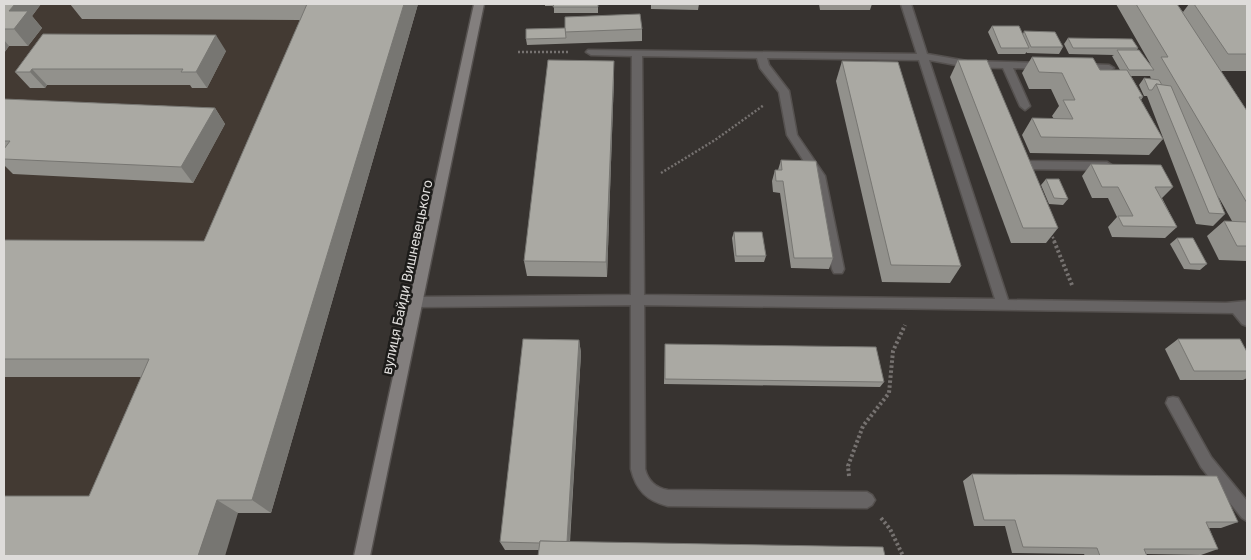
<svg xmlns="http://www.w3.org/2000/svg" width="1251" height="560" font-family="Roboto,sans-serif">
	<rect width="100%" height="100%" fill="#373330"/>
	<polygon fill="#433a33" points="4,4 418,4 271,513 238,513 225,556 4,556"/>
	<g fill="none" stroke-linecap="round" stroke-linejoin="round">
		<g stroke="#55514f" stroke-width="3">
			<g id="lane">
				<path d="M901,4H911L927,54L967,61L1043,63L1048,66L1043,69L1013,68L1030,106L1025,110L1020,106L1003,68L967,67L929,60L1008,300L1226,303L1247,301V326L1242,324L1233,313L644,305L645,469C648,481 656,488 668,490L867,492L872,495L875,500L872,505L867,508L668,506C647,501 636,490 631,469V305L417,307L412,306L411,302L412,298L417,297L631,295L632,56L591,55L586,52L588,50L917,54ZM642,56L757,58L760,68L779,92L787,135L814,177L832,269L834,273H842L844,269L825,176L797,135L789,91L769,65L767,58L919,60L995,299L644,295Z"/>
				<polygon points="1083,64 1109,65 1114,68 1109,71 1079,69 1078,67"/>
				<polygon points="1021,155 1025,156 1027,161 1107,162 1113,166 1107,170 1023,169 1019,168 1015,159"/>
				<polygon points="1173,397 1178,398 1211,457 1247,501 1247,521 1242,518 1201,467 1166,403 1168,398"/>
			</g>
		</g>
		<g stroke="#55514f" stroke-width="3">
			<polygon id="secondary" points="474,4 484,4 370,556 354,556"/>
		</g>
		<g stroke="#767270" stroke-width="2.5" stroke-dasharray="2 2" stroke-linecap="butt">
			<polyline points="518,52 570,52"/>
			<polyline points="661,173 715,140 764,105"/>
			<polyline points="1051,233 1055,242"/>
		</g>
		<g stroke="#767270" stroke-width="4" stroke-dasharray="2.5 2.5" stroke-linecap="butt">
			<polyline points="1054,241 1072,285"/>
			<polyline points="849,476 848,466 863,426 889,393 893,351 905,325"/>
			<polyline points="881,518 890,529 903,556"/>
		</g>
		<use href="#lane" fill="#676464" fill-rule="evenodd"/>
		<use href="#secondary" fill="#837f7e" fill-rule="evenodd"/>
	</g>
	<g fill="#92918c">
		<polygon points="4,4 41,4 32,16 42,28 28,46 9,46 4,53"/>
		<polygon points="70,4 418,4 271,513 238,513 89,496 141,377 4,377 4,240 204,241 300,20 82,19"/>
		<polygon points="545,4 598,4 598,13 554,13 554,6 545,6"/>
		<polygon points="651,4 699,4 698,10 651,9"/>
		<polygon points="819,4 872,4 870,10 820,10"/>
		<polygon points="1116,4 1177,4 1183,12 1189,4 1247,4 1247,71 1221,71 1247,111 1247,261 1219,260 1207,236 1224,221 1232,221 1218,196 1225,214 1213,226 1196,224 1147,96 1144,96 1139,85 1144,78 1151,79 1150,76 1131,76 1143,97 1141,100 1163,139 1149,155 1030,153 1022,135 1032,118 1054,119 1052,116 1059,106 1051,89 1029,89 1022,73 1032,57 1100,70 1120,70 1112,56 1114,55 1069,54 1064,44 1068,38 1138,48 1137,50 1151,65"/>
		<polygon points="992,26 1023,34 1024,31 1063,47 1059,54 1027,53 1027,52 1025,54 998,54 988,32"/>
		<polygon points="526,29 642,29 642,41 527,45 526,39"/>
		<polygon points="43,34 226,51 207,88 192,88 190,85 47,85 45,88 30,88 15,72"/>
		<polygon points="958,60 1058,228 1046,243 1011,243 950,77"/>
		<polygon points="842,61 961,266 950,283 882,282 836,81"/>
		<polygon points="614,77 607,277 527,276 524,261"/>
		<polygon points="4,99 215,108 225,124 193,183 13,174 4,165"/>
		<polygon points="781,160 833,258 829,269 791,268 780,193 773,192 772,181 775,170 778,170"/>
		<polygon points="1091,164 1173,187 1162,198 1177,227 1165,238 1112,237 1108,227 1117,217 1108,198 1092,198 1082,176"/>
		<polygon points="1046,179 1068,199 1063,205 1049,204 1041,185"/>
		<polygon points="734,232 766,256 764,262 735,262 732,238"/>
		<polygon points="1177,238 1207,264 1200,270 1184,269 1170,244"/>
		<polygon points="1178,339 1247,352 1247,378 1243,380 1180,380 1165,349"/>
		<polygon points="579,340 581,353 570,542 539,550 505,550 500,542"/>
		<polygon points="665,344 884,382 880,387 664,384"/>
		<polygon points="972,474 1238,522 1221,528 1209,528 1218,549 1201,555 1146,554 1147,556 1085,556 1084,554 1012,553 1005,526 974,526 963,481"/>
	</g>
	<g fill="#777672">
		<polygon points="15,4 41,4 32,16 42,28 28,46 14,29 9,11"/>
		<polygon points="404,4 418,4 271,513 252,500"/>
		<polygon points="216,35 226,51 207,88 196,72"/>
		<polygon points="4,40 9,46 4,53"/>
		<polygon points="614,61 614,77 607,277 606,262"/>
		<polygon points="32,69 47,85 45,88 30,72"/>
		<polygon points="215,108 225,124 193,183 181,167"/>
		<polygon points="579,340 581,353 569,551 567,543"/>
		<polygon points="217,500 238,513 225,556 198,556"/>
	</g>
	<g fill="#aaa9a3" stroke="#777672">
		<polygon points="4,4 15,4 9,11 28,11 14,29 4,29"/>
		<polygon points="307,4 404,4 252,500 217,500 198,556 4,556 4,496 89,496 149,359 4,359 4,240 204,241"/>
		<polygon points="554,4 598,4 598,7 553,7"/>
		<polygon points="1136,4 1177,4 1247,111 1247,203 1161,57 1168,57"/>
		<polygon points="1194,4 1247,4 1247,54 1228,54"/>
		<polygon points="640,14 642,29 565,32 565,17"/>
		<polygon points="992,26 1019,26 1029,48 1001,48"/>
		<polygon points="565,28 566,38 526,39 526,29"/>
		<polygon points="1024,31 1055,32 1063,47 1031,47"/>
		<polygon points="43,34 216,35 196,72 181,72 183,69 32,69 30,72 15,72"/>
		<polygon points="1068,38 1132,39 1138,48 1073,48"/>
		<polygon points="1117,50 1139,50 1154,70 1129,70"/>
		<polygon points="1032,57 1093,58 1100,70 1127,70 1143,97 1139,97 1163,139 1041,137 1032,118 1073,119 1063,100 1075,100 1062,73 1039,72"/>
		<polygon points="548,60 614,61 606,262 524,261"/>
		<polygon points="958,60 987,60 1058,228 1023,228"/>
		<polygon points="842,61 898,62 961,266 891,265"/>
		<polygon points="1144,78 1159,80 1162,85 1156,84 1152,90 1149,90"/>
		<polygon points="1156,84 1171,86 1225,214 1209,213"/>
		<polygon points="4,99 215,108 181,167 4,159 4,149 10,141 4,141"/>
		<polygon points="781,160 816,161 833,258 794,258 783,181 776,181 775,170 782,170"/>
		<polygon points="1091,164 1161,165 1173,187 1155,187 1177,227 1123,226 1118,216 1133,216 1118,187 1102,187"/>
		<polygon points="1046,179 1059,179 1068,199 1054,198"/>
		<polygon points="1224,221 1247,222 1247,246 1237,246"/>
		<polygon points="734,232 762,232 766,256 736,256"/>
		<polygon points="1177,238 1193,238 1207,264 1190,264"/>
		<polygon points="523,339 579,340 567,542 540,541 540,543 500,542"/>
		<polygon points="1178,339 1240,339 1247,352 1247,371 1194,371"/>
		<polygon points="665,344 876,347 884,382 665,379"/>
		<polygon points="972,474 1217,476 1238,522 1206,522 1218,549 1144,549 1147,556 1100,556 1097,548 1023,547 1015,520 984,520"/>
		<polygon points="540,541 883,547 885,556 538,556"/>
	</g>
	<g text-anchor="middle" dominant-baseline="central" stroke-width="5" stroke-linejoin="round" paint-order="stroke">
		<g font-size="14" fill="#dedcda" stroke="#1d1c1a">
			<text transform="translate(407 277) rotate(-78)">вулиця Байди Вишневецького</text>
		</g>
	</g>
	<rect width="1251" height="560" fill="none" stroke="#dedcda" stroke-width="10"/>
</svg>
